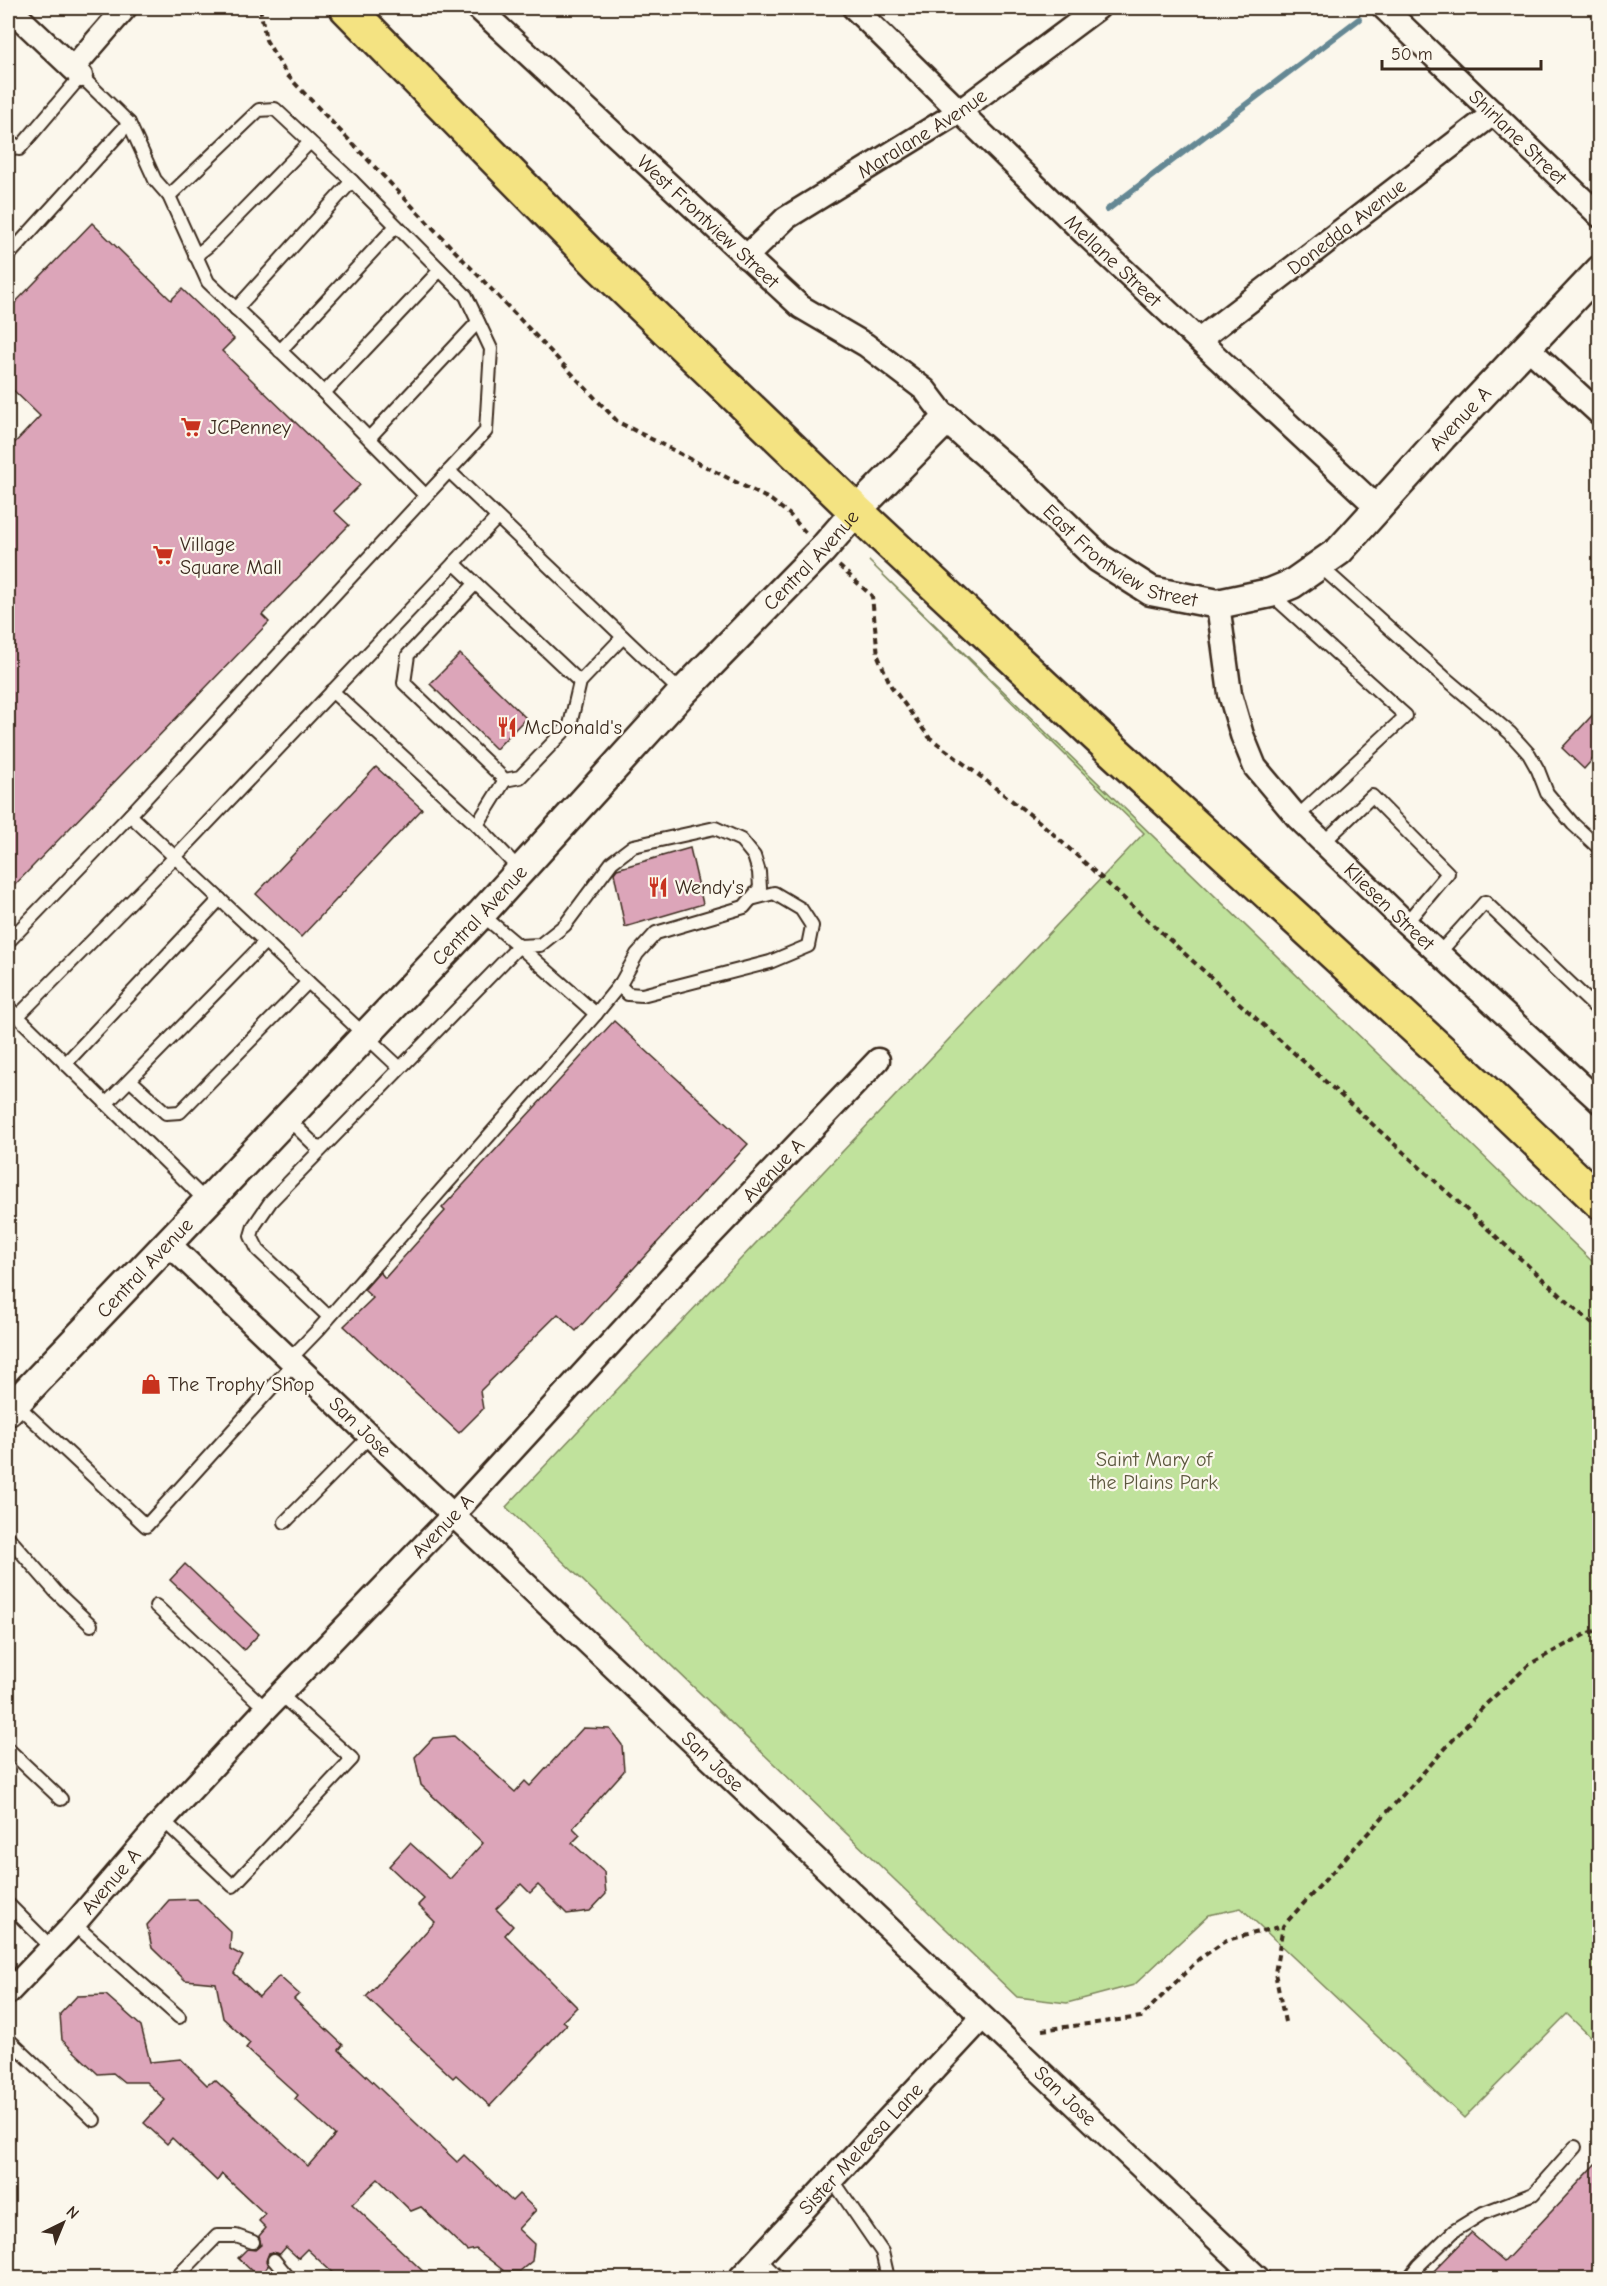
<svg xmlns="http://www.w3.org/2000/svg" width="1607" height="2286" font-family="'Comic Neue',sans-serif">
	<rect width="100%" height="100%" fill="#fbf7ec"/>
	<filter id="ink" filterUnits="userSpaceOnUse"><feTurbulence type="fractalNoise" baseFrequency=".0167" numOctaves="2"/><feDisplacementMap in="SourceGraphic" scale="12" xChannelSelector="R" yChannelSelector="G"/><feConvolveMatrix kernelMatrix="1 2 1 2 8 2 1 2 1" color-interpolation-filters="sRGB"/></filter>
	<g filter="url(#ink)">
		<polygon fill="#c0e29c" stroke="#7e865d" stroke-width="1.5" points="869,561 1599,1268 1599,2045 1567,2014 1464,2118 1241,1908 1209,1915 1134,1985 1067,2003 1017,1997 506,1507 1144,833"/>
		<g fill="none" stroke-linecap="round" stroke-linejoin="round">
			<g stroke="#658894" stroke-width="6">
				<polyline points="1415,9 1419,8"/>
				<polyline points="1107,210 1359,19"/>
			</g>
		</g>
		<g fill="#dca5b9" stroke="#3b2a1e" stroke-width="1.5">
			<polygon points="92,223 171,300 182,289 234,339 222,351 360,485 334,511 349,525 262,615 269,622 8,892 8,450 40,416 8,385 8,310"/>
			<polygon points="460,654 526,718 496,749 430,684"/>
			<polygon points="1599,708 1599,752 1584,769 1562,748"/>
			<polygon points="376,767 422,809 301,937 256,894"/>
			<polygon points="690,848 703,904 625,927 614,873 617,869"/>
			<polygon points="614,1021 748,1144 576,1331 558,1314 480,1391 483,1409 459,1433 344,1326 373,1298 364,1290 380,1272 385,1278 445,1211 442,1208"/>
			<polygon points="185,1564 259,1634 244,1650 170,1580"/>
			<polygon points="583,1728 610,1729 622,1745 624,1771 573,1828 580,1835 572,1843 604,1872 606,1894 590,1911 567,1914 538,1885 530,1893 521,1884 496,1909 513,1926 505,1935 577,2007 563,2021 567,2024 490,2106 456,2075 453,2078 366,1997 435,1922 418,1905 424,1899 389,1866 410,1843 450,1879 483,1843 421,1785 415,1757 433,1738 454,1736 515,1792 525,1781 530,1786"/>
			<polygon points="197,1899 231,1932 230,1949 243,1956 234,1973 259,1997 279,1976 299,1994 294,1999 343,2045 339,2050 457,2162 464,2155 512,2201 519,2194 536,2210 518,2229 534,2244 532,2261 520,2271 504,2271 476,2249 467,2251 421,2207 411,2211 378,2179 352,2204 430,2278 338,2278 307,2249 298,2258 286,2247 280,2254 273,2252 269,2253 266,2261 268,2266 258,2277 238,2258 247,2249 255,2250 261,2245 259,2236 266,2228 259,2221 265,2214 222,2174 217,2181 172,2138 167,2144 144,2123 165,2100 146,2082 124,2082 113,2073 98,2074 62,2040 60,2014 77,1996 106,1995 141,2026 150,2062 181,2059 207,2085 215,2080 308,2166 335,2135 295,2099 298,2095 246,2048 250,2043 223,2018 216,1983 185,1980 152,1948 147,1925 169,1900"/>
			<polygon points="1599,2161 1599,2278 1427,2278 1471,2233 1504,2262"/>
		</g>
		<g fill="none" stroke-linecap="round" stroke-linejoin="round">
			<g stroke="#3b2a1e" stroke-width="16">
				<g id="service">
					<polyline points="8,139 19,149 81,76 129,123 155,180 169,196 208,282 312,381 426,496"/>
					<polyline points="8,256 129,123"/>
					<polyline points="195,256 208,246 310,142"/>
					<polyline points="236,309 352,181"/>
					<polyline points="280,351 396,226"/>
					<polyline points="324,393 440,270"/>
					<polyline points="369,438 478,322"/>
					<polyline points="449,471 682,693"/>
					<polyline points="454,563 580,682"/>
					<polyline points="1320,566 1444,677 1510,733 1529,754 1538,770 1547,793 1573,824 1600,849"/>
					<polyline points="475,584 408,655 404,683 505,780 520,777 570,725 580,682 623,637"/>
					<polyline points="1271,594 1406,716 1297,817"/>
					<polyline points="332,691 477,825"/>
					<polyline points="505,780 477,825 520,870"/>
					<polyline points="130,815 400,1068"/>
					<polyline points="1324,842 1372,796 1448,873 1406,923"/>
					<polyline points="8,942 130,815 486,431 491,349 466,296 352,181 275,109 259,110 169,196"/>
					<polyline points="1439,953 1485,902 1600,1012"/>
					<polyline points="619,985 628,994 642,995 770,962 808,946 812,926 801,909 774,893 751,899"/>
					<polyline points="8,1007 207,1202"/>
					<polyline points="17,1017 175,857 497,518"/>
					<polyline points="65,1064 220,899"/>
					<polyline points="130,1080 166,1113 180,1112 308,982"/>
					<polyline points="106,1104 265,942"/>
					<polyline points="287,1118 320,1150"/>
					<polyline points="329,1317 258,1250 251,1236 254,1226 271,1201 519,946 596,1014 621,983 637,954 656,933 744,907 760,888 759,872 754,856 741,840 715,828 633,846 612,862 565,925 540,945 519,946 481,914"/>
					<polyline points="290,1359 319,1329 596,1014"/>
					<polyline points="15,1403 146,1526 294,1363"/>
					<polyline points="285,1522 370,1436"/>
					<polyline points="8,1537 56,1592 91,1625"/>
					<polyline points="156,1606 266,1709"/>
					<polyline points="8,1749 61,1799"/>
					<polyline points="163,1820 233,1886 352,1759 280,1694"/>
					<polyline points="8,1904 52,1948"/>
					<polyline points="74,1924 179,2017"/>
					<polyline points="8,2039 94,2120"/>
					<polyline points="832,2179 882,2252 888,2278"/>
					<polyline points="759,2259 779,2278"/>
					<polyline points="274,2260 289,2278"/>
					<polyline points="176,2278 217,2236 236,2236 253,2242"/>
					<polyline points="1409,2278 1419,2265 1454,2231 1483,2213 1533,2194 1575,2147"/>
				</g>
			</g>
			<g stroke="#3b2a1e" stroke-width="27">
				<g id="minor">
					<polyline points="9,8 81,76"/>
					<path id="s1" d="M478,8L801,307L866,345L925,390L947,419"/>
					<path id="s2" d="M854,8L1085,234L1378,508"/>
					<path id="s3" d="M1384,8L1600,216"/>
					<polyline points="73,68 125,8"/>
					<path id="s4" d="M746,257L786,218L960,111L1098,8"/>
					<path id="s5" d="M1199,340L1494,113"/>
					<polyline points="1527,347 1600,414"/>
					<path id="s6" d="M1218,604L1230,694L1242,735L1255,767L1297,817L1406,923L1600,1102"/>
					<path id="s7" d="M168,1243L453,1515L1258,2278"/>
					<path id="s8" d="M8,1993L74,1924L163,1820L266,1709L453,1515L686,1261L878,1060"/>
					<path id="s9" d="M740,2278L982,2018"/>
				</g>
			</g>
			<g stroke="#3b2a1e" stroke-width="33">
				<g id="tertiary">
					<path id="s10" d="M8,1411L481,914L682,693L822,550L856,511L947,419L1019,481L1099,558L1151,591L1218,604L1270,593L1292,584L1339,551L1442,437L1600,270"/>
				</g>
			</g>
			<g stroke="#3b2a1e" stroke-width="38">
				<polyline id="trunk" points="347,8 598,263 856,511 1109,747 1480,1087 1600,1202"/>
			</g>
			<g stroke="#3b2a1e" stroke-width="4" stroke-dasharray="6 4.5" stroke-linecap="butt">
				<polyline points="260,8 266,40 287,75 618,422 771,500 789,514 806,533"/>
				<polyline points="839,566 872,596 878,656 891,686 929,737 1041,823 1600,1331"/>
				<polyline points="1285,2022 1275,1973 1283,1926 1486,1704 1530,1664 1584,1635 1600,1629"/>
				<polyline points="1042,2030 1141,2017 1199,1959 1227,1940 1283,1926"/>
			</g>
			<use href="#service" stroke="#fbf7ec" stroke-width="12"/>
			<use href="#minor" stroke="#fbf7ec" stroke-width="22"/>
			<use href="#tertiary" stroke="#fbf7ec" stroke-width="28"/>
			<use href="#trunk" stroke="#f4e382" stroke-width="33"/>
		</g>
	</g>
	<defs>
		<g id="supermarket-bare" transform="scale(1.62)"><path d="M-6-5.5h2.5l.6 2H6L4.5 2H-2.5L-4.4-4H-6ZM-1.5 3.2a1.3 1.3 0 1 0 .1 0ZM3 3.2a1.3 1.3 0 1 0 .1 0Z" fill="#c8321e" stroke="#fbf7ec" stroke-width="2.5" paint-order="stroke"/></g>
		<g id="restaurant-bare" transform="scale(1.62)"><path d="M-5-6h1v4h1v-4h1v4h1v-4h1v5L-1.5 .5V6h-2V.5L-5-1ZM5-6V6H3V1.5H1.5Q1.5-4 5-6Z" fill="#c8321e" stroke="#fbf7ec" stroke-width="2.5" paint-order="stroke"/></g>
		<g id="shop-bare" transform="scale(1.62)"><path d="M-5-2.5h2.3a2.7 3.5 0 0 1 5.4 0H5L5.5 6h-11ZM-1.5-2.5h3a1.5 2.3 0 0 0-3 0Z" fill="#c8321e" stroke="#fbf7ec" stroke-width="2.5" paint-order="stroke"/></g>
	</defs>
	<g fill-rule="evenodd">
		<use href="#supermarket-bare" x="191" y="427"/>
		<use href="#supermarket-bare" x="163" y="555"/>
		<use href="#restaurant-bare" x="507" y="727"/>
		<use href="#restaurant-bare" x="658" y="887"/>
		<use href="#shop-bare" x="151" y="1384"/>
	</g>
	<g text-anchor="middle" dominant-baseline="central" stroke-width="4.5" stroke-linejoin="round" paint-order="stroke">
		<g font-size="20" fill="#3b2a1e" stroke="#fbf7ec">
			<text stroke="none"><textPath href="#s4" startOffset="216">Maralane Avenue</textPath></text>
			<text stroke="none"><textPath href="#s3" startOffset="186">Shirlane Street</textPath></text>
			<text stroke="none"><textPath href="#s1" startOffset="314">West Frontview Street</textPath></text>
			<text stroke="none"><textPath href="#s5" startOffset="186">Donedda Avenue</textPath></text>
			<text stroke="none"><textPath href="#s2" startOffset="362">Mellane Street</textPath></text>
			<text stroke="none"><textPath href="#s10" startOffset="2016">Avenue A</textPath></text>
			<text stroke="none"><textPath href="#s10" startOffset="1590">East Frontview Street</textPath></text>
			<text stroke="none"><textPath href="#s10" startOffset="1170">Central Avenue</textPath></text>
			<text stroke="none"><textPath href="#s6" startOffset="362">Kliesen Street</textPath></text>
			<text stroke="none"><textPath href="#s10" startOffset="684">Central Avenue</textPath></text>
			<text stroke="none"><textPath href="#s8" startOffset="1124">Avenue A</textPath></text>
			<text stroke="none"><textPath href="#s10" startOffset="198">Central Avenue</textPath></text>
			<text stroke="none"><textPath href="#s7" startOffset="266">San Jose</textPath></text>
			<text stroke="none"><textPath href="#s8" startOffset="638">Avenue A</textPath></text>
			<text stroke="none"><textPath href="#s7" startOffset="752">San Jose</textPath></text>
			<text stroke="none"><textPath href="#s8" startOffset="152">Avenue A</textPath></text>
			<text stroke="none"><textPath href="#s7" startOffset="1238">San Jose</textPath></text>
			<text stroke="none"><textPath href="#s9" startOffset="177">Sister Meleesa Lane</textPath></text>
		</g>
		<g font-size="20" fill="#3b2a1e" stroke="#fbf7ec" text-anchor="start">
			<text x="208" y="427">JCPenney</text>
			<text x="180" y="544">Village<tspan x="180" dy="23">Square Mall</tspan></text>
			<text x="524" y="727">McDonald's</text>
			<text x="675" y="887">Wendy's</text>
			<text x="168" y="1384">The Trophy Shop</text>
		</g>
		<g font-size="20" fill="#5c583e" stroke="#fbf7ec">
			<text x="1154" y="1459">Saint Mary of<tspan x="1154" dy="23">the Plains Park</tspan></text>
		</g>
	</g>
	<rect width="1607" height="2286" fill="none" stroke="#fbf7ec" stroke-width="30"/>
	<rect x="15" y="15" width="1577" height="2256" fill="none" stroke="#3b2a1e" stroke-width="2" filter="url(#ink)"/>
	<g transform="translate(63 2223) rotate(43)" stroke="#fbf7ec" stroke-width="4.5" paint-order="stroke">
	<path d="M0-4.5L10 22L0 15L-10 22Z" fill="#3b2a1e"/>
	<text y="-9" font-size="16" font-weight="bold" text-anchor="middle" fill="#3b2a1e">N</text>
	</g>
	<path d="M1382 60v9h159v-9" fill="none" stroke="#3b2a1e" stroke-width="3"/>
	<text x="1391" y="60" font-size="18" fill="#3b2a1e" stroke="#fbf7ec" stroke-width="4.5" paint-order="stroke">50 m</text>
</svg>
